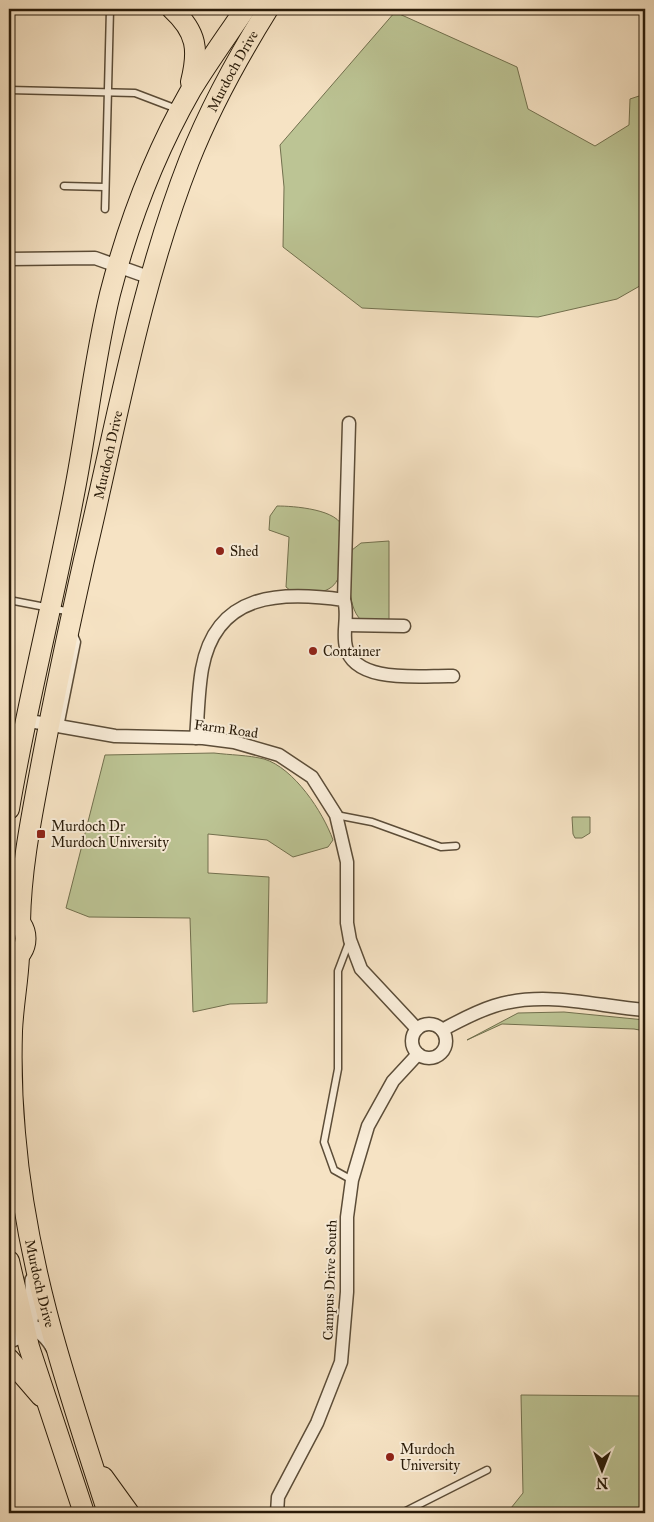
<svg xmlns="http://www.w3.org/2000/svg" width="654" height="1522" font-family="'IM FELL Great Primer',serif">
	<rect width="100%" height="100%" fill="#f6e3c4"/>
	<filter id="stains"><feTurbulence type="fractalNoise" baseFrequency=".004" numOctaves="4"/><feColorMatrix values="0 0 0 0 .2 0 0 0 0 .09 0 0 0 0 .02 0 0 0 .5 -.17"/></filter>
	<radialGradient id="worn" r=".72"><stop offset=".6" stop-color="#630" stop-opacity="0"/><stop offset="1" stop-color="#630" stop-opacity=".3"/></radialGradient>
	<g fill="#bcc494" stroke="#72704e">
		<polygon points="395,12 517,67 528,109 595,146 629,125 630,99 645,94 645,283 617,299 538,317 362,308 283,247 284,187 280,145"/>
		<path d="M277,506C293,506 340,509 343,529C345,536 342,546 342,553C341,578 338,593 308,593C299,593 293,593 286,587L289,537L269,530L270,516Z"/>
		<path d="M389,541V621L361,620C346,606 349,569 352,550L361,543Z"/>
		<path d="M214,753C230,755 248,755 264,759C294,768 323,812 333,840L328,847L293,857L267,840L208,834V873L269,877L267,1003L230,1004L193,1012L190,918L89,917L66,908L105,755Z"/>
		<polygon points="572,817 590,817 590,833 582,838 575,838 573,834"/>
		<polygon points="564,1012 645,1020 645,1031 634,1029 502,1024 467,1040 518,1013"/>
		<polygon points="521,1395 645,1396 645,1513 507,1513 523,1493"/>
	</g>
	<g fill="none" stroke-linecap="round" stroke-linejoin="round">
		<g stroke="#5c4d38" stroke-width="9">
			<g id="service">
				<polyline points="9,90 135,93 177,109"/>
				<polyline points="64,186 105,187"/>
				<polyline points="105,209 110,9"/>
				<polyline points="9,600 71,612"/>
				<polyline points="60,727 77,642 74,635"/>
				<polyline points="336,815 372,822 441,847 456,846"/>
				<polyline points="349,942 338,971 338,1069 324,1142 334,1170 352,1180"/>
				<polyline points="402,1513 487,1470"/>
			</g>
		</g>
		<g stroke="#5c4d38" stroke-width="15">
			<g id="minor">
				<polyline points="9,259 95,258 151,278"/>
				<polyline points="344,600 349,423"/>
				<polyline points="346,625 404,626"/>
				<polyline points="24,720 115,736 203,738 234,742 279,755 312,777 336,815 347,862 347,923 350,940 361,969 417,1029"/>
				<path d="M196,738C198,715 198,692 202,669C216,592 281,591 344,600C349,615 342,632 346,647C355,685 423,675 453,676"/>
				<circle cx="429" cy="1041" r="17"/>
				<path d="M442,1030C459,1021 475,1012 494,1006C544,990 595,1006 645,1010"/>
				<polyline points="277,1513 278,1497 317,1423 341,1362 347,1292 347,1217 352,1180 368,1126 393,1081 418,1054"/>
			</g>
		</g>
		<g stroke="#5c4d38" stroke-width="18">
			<g id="tertiary">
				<path d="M9,1323C28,1323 45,1330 54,1348"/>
				<path d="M9,1340C36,1333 33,1302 33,1280"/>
			</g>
		</g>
		<g stroke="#291b09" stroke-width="22">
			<g id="primary">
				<path d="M172,9C197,32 199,50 191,82"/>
				<path d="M9,809C27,703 54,599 74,494C87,428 94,360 110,294C128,224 155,153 191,90C208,62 227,36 245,9"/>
				<path d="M9,915C31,923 31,954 9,962"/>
				<path id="s1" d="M20,922C21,866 32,815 42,761C55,693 69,627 84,560C116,427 139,289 189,161C210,108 238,57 268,9"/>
				<path id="s2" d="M19,956C18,981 13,1006 12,1031C11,1064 12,1100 15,1133C26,1268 67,1386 108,1513"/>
				<polyline points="9,1261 29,1347 84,1513"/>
				<polyline points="9,1359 41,1396"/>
				<polyline points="103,1477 129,1513"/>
			</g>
		</g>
		<use href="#service" stroke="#f9edd9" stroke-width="6"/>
		<use href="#minor" stroke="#f9edd9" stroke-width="12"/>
		<use href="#tertiary" stroke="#f9edd9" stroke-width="15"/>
		<use href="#primary" stroke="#f6e3c4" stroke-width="20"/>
	</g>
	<g fill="#8f2418" stroke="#f9edd9" stroke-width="2">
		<circle cx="220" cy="551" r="5"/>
		<circle cx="313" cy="651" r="5"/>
		<rect x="36" y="829" width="10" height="10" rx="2.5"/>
		<circle cx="390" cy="1457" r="5"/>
	</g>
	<g text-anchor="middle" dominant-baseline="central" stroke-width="4" stroke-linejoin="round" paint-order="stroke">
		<g font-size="14" fill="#291b09" stroke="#f9edd9">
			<text stroke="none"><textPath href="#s1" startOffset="881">Murdoch Drive</textPath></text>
			<text stroke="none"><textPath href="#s1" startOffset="476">Murdoch Drive</textPath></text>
			<text transform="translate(226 729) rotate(8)">Farm Road</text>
			<text transform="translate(330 1280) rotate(-88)">Campus Drive South</text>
			<text stroke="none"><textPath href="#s2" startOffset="330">Murdoch Drive</textPath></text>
		</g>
		<g font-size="14" fill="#291b09" stroke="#f9edd9" text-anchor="start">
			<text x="230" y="551">Shed</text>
			<text x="323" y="651">Container</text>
			<text x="51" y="826">Murdoch Dr<tspan x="51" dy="16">Murdoch University</tspan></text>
			<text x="400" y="1449">Murdoch<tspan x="400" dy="16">University</tspan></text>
		</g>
	</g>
	<rect width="654" height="1522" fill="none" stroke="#f6e3c4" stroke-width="30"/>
	<rect x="10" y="10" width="634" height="1502" fill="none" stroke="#291b09" stroke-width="2.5"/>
	<rect x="15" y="15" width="624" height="1492" fill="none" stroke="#291b09"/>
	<g transform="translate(602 1470) rotate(180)" stroke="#f9edd9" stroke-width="4" paint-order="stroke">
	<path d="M0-4L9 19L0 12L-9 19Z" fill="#291b09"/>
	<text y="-8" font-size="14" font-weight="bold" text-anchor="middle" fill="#291b09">N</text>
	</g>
	<rect width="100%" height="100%" filter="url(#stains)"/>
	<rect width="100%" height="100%" fill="url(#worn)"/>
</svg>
